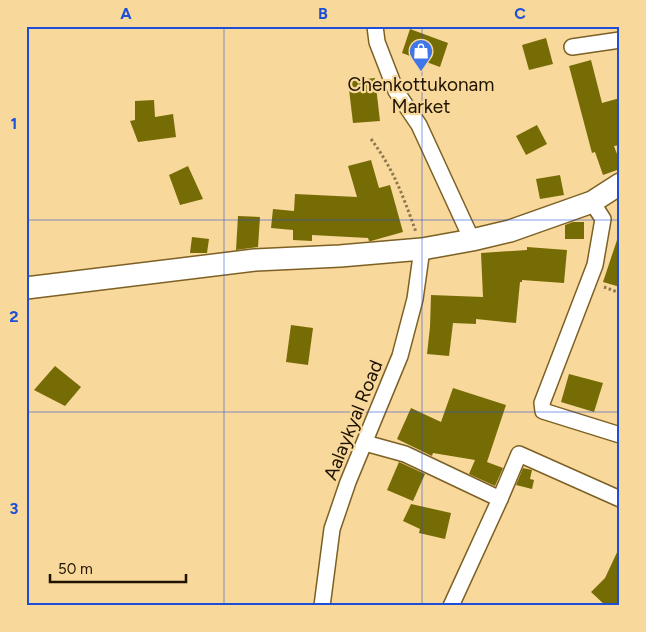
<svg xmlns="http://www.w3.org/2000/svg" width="646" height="632" viewBox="0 0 646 632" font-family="Figtree,sans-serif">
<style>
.building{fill:#766c05}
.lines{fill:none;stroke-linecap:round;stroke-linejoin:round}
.minor-casing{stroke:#7c6024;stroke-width:18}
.secondary-casing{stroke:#7c6024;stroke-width:24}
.path{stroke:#8e774f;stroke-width:3;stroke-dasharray:2.5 2.5;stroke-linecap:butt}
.minor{stroke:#fff;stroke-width:15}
.secondary{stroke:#fff;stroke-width:21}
.grid{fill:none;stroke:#1d4ed8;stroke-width:1;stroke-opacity:0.55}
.labels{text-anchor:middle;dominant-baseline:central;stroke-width:4.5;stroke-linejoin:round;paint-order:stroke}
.poi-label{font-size:19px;fill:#1e1200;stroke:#f8d89b}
.street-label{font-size:19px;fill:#1e1200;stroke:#f8d89b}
.neatline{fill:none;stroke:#1d4ed8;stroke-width:2}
.grid-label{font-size:16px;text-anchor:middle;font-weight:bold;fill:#1d4ed8}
</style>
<rect width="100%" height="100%" fill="#f8d89b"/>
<g class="building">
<path d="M410 29 448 43 440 67 402 53Z"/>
<path d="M546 38 553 64 529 70 522 45Z"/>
<path d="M591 60 602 103 620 98V145L614 146 620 162V169L603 175 595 152 592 153 569 66Z"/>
<path d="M375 78 380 121 353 123 348 81Z"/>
<path d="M154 100 155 117 173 114 176 137 138 142 130 121 135 120V101Z"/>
<path d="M537 125 547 144 526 155 516 136Z"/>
<path d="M371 160 379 188 390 185 403 232 371 241H369L368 238 312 235V241L293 240V230L271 228 273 209 294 211 295 194 357 197 348 166Z"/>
<path d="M188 166 203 199 180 205 169 175Z"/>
<path d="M560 175 564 195 540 199 536 179Z"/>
<path d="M238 216 260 217 258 247 236 250Z"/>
<path d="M573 222H584V239H565V225Z"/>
<path d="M192 237 209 239 207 253H190Z"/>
<path d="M617 240H620V287L603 282Z"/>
<path d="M527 247 567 250 564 283 522 280V282H520L516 323 476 319V324L453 323 449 356 427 354 430 327 431 295 483 297 481 253 527 250Z"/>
<path d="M291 325 313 328 308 365 286 362Z"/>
<path d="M55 366 81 387 65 406 34 390Z"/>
<path d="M569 374 603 383 594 412 561 402Z"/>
<path d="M453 388 506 405 487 462 503 468 495 486 469 474 475 460 433 453 432 456 397 439 411 408 441 422Z"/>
<path d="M399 462 425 474 413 501 387 490Z"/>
<path d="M523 468 532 470 530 479 534 480 532 489 516 485Z"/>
<path d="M411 504 451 513 445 539 419 533 420 529 403 521Z"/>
<path d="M620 546V606H606L591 592 605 578Z"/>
</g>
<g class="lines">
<g class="minor-casing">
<g id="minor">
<path d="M375 26 377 42 396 91 419 125 472 240"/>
<path d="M572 47 620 40"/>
<path d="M592 202 603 219 595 265 542 403 543 411 620 435"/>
<path d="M365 443 405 454 500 499"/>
<path d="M322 606 332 529 348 482 400 356 415 299 422 249"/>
<path d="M451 606 500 499 519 454 620 499"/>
</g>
</g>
<g class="secondary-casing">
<path id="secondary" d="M26 288 255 260 340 256 422 249 472 240 510 231 592 202 620 184"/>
</g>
<g class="path">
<path d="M371 139C394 170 403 196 416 232"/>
<path d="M604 287 620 293"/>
</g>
<use href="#minor" class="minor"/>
<use href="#secondary" class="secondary"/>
</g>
<path class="grid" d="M224 26V606M422 26V606M26 220H620M26 412H620"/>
<defs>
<g id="shop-pin" transform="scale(1.25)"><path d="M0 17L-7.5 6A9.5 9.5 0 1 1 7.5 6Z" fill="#4076e7" stroke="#f8d89b"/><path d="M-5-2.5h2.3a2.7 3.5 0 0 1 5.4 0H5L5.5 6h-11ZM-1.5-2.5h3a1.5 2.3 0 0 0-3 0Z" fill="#fff"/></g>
</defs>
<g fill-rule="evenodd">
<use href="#shop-pin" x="421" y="51"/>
</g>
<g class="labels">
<g class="poi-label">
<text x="421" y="84">Chenkottukonam<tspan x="421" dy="22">Market</tspan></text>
</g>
<g class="street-label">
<text transform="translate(353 420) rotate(-68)">Aalaykyal Road</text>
</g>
</g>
<rect width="646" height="632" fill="none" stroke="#f8d89b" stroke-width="55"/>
<path d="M50 574v8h136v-8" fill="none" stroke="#1e1200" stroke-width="2.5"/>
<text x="58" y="574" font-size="15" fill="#1e1200" stroke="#f8d89b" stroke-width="4" paint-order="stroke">50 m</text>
<rect x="28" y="28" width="590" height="576" class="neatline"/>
<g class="grid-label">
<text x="126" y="19">A</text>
<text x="323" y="19">B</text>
<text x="520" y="19">C</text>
<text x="14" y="129">1</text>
<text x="14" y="322">2</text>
<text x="14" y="514">3</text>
</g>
</svg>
